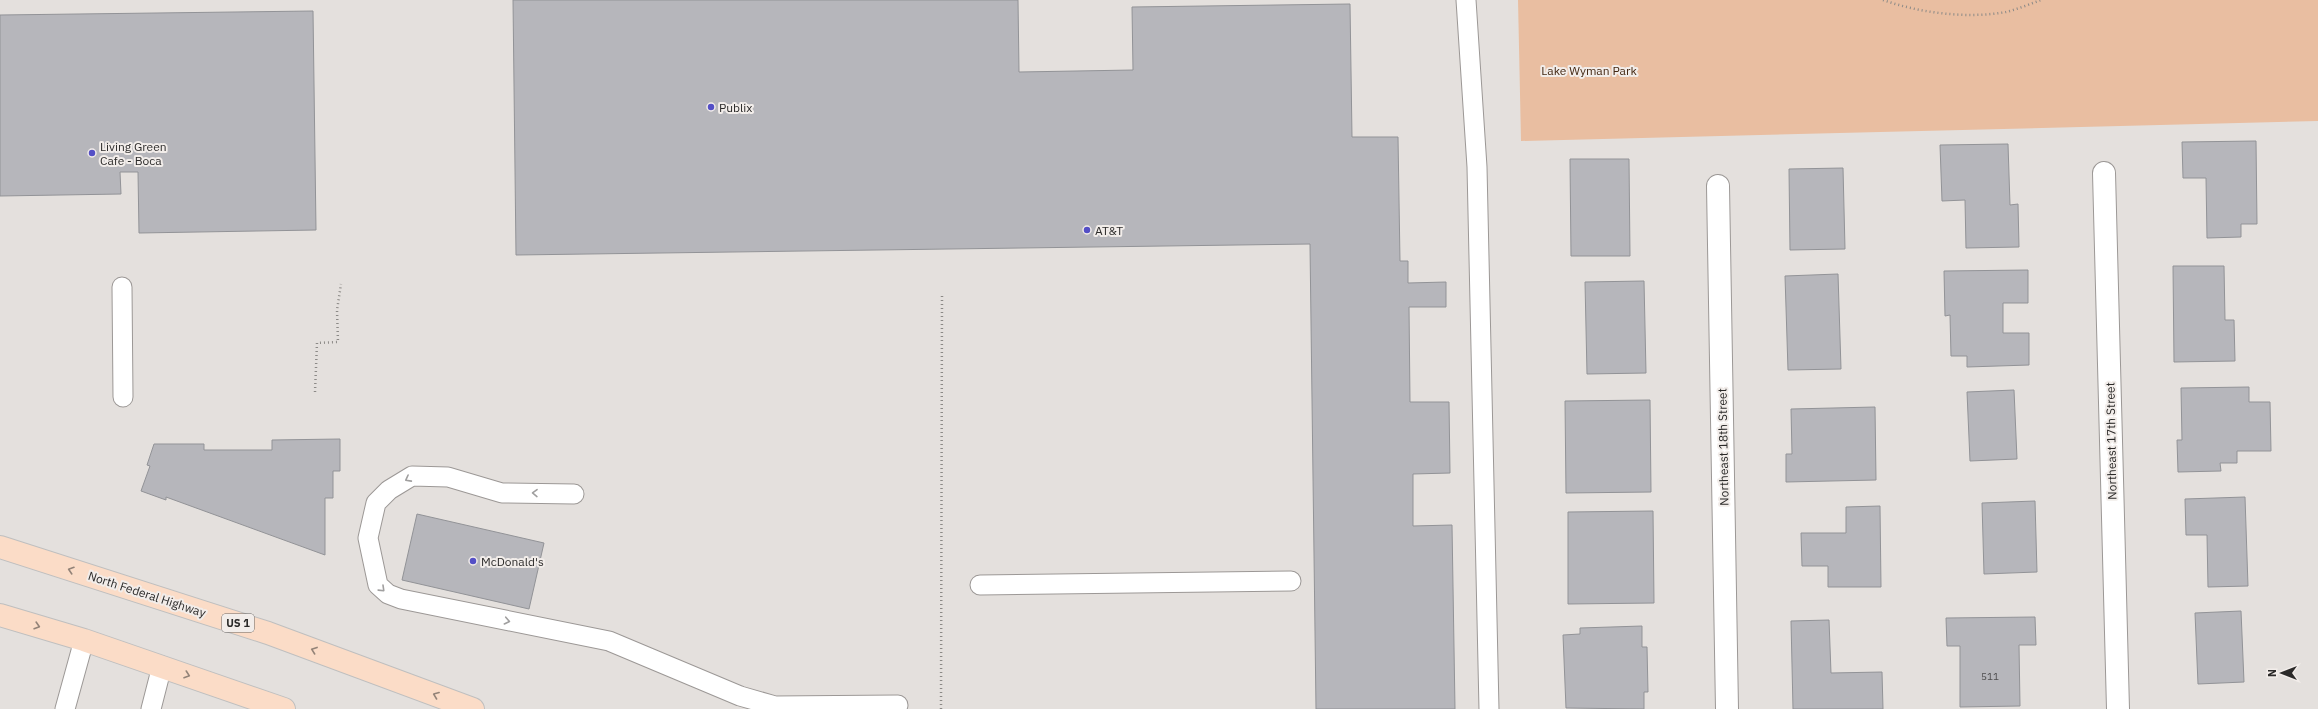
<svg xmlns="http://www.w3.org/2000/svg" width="2318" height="709" viewBox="0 0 2318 709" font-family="'IBM Plex Sans',sans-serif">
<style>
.green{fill:#e9bea1}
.building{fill:#b6b6bb;stroke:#929397}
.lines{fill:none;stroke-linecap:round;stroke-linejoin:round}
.lane-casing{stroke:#9c9896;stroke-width:21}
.street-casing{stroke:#9c9896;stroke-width:24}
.primary-casing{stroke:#bfbfbf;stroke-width:24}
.path{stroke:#8c8a87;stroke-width:2.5;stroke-dasharray:1 3;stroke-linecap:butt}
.lane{stroke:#fff;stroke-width:19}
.street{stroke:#fff;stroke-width:22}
.primary{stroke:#fbdcc7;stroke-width:22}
.oneway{stroke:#a09f9f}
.oneway2{stroke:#938378}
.poi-dot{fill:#544fc6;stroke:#f2edea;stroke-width:1.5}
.labels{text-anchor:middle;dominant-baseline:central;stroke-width:4;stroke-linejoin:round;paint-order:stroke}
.number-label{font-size:10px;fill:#4e4d4e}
.shield{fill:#f2edea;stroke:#676463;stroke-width:1}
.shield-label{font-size:11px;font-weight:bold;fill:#2b2a29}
.park-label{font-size:12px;fill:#432712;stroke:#f2edea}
.poi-label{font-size:12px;fill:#2b2a29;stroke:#f2edea;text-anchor:start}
.street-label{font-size:12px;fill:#2b2a29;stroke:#f2edea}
</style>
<rect width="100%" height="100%" fill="#e4e0dd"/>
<path class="green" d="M1518 0H2318V121L1521 141Z"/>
<g class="building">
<path d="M513 0H1018L1019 72 1133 70 1132 7 1350 4 1352 137H1398L1400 261H1408V283L1446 282V307H1409L1410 402H1449L1450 473 1413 474V526L1452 525 1455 709H1316L1310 244 516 255Z"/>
<path d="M313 11 316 230 139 233 138 172H120L121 194 0 196V15Z"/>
<path d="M2256 141 2257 224H2241V237L2207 238 2206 178H2183L2182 142Z"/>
<path d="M2008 144 2010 205 2018 204 2019 247 1966 248 1965 200 1942 201 1940 145Z"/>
<path d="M1570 159H1629L1630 256H1571Z"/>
<path d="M1843 168 1845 249 1790 250 1789 169Z"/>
<path d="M2173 266H2224L2225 320H2234L2235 361 2174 362Z"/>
<path d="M2028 270V303H2003V333H2029V365L1967 367V356H1951L1950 315 1945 316 1944 271Z"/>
<path d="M1838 274 1841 369 1788 370 1785 276Z"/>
<path d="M1644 281 1646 373 1587 374 1585 282Z"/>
<path d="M2249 387V402H2270L2271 451H2237V463H2220L2221 471 2178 472 2177 440H2182L2181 388Z"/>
<path d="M2014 390 2017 459 1970 461 1967 392Z"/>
<path d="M1650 400 1651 492 1566 493 1565 401Z"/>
<path d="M1875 407 1876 480 1786 482V454H1792L1791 409Z"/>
<path d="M340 439V471H333V498H325V555L166 497V500L141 491 150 466 147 465 154 444H204V450H272V440Z"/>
<path d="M2245 497 2248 586 2208 587 2207 535H2186L2185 499Z"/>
<path d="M2035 501 2037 572 1984 574 1982 503Z"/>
<path d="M1880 506 1881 587H1828V566H1802L1801 533H1846V507Z"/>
<path d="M1653 511 1654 603 1568 604V512Z"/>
<path d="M417 514 544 543 529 609 402 580Z"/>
<path d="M2241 611 2244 682 2198 684 2195 613Z"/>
<path d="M2035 617 2036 645H2019L2020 706 1960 707V646H1947L1946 618Z"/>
<path d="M1829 620 1831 673 1882 672 1883 709H1793L1791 621Z"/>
<path d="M1642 626V647H1647L1648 692H1644V709L1566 708 1563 635 1580 634V628Z"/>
</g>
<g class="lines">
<g class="lane-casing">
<g id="lane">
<path d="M1466 0 1477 167 1489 709"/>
<path d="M122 287 123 397"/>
<path d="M574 494 502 493 448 477 412 476 389 490 376 503 368 538 378 585 388 594 401 599 609 641 740 696 775 706 898 705"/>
<path d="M980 585 1291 581"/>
<path d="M65 709 84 640"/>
<path d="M151 709 162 666"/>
</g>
</g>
<g class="street-casing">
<g id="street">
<path d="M2104 173 2118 709"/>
<path d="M1718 186 1727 709"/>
</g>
</g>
<g class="primary-casing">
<g id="primary">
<path d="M0 547 268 633 473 709"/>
<path d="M0 615 84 640 284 709"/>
</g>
</g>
<g class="path">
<path d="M1883 0C1920 13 1967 19 2006 12 2018 9 2030 4 2041 0"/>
<path d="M315 392 317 343 338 342 337 310 341 284"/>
<path d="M941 709 942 296"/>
</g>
<use href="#lane" class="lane"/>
<use href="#street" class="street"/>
<use href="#primary" class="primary"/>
</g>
<defs><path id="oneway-chevron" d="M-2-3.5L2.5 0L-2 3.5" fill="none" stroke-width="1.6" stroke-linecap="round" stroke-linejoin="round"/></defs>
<g class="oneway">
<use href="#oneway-chevron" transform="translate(408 479) rotate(152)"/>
<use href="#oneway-chevron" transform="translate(535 493) rotate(-179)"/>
<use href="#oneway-chevron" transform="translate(382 589) rotate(44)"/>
<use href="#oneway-chevron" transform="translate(507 621) rotate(12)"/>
</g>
<g class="oneway2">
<use href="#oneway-chevron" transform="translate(71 570) rotate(-162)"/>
<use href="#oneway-chevron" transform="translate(37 626) rotate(17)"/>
<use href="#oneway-chevron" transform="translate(314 650) rotate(-160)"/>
<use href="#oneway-chevron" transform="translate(187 675) rotate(19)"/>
<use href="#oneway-chevron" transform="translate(436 695) rotate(-159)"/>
</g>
<g class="poi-dot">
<circle cx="711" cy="107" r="4"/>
<circle cx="92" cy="153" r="4"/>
<circle cx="1087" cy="230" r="4"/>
<circle cx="473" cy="561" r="4"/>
</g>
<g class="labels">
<g class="number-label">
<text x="1990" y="676">511</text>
</g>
<rect class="shield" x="222" y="614" width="32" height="18" rx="3"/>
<g class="shield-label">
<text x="238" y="623">US 1</text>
</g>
<g class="park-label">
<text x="1589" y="70">Lake Wyman Park</text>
</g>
<g class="poi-label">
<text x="719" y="107">Publix</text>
<text x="100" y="146">Living Green<tspan x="100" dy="14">Cafe - Boca</tspan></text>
<text x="1095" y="230">AT&amp;T</text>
<text x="481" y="561">McDonald's</text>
</g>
<g class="street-label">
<text transform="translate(2111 441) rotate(-91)">Northeast 17th Street</text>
<text transform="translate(1723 447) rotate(-91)">Northeast 18th Street</text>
<text transform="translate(147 594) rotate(18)">North Federal Highway</text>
</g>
</g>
<g transform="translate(2282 673) rotate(270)" stroke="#f2edea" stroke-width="3" paint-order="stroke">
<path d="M0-3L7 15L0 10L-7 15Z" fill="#2b2a29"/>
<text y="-6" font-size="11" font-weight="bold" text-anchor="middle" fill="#2b2a29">N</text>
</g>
</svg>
